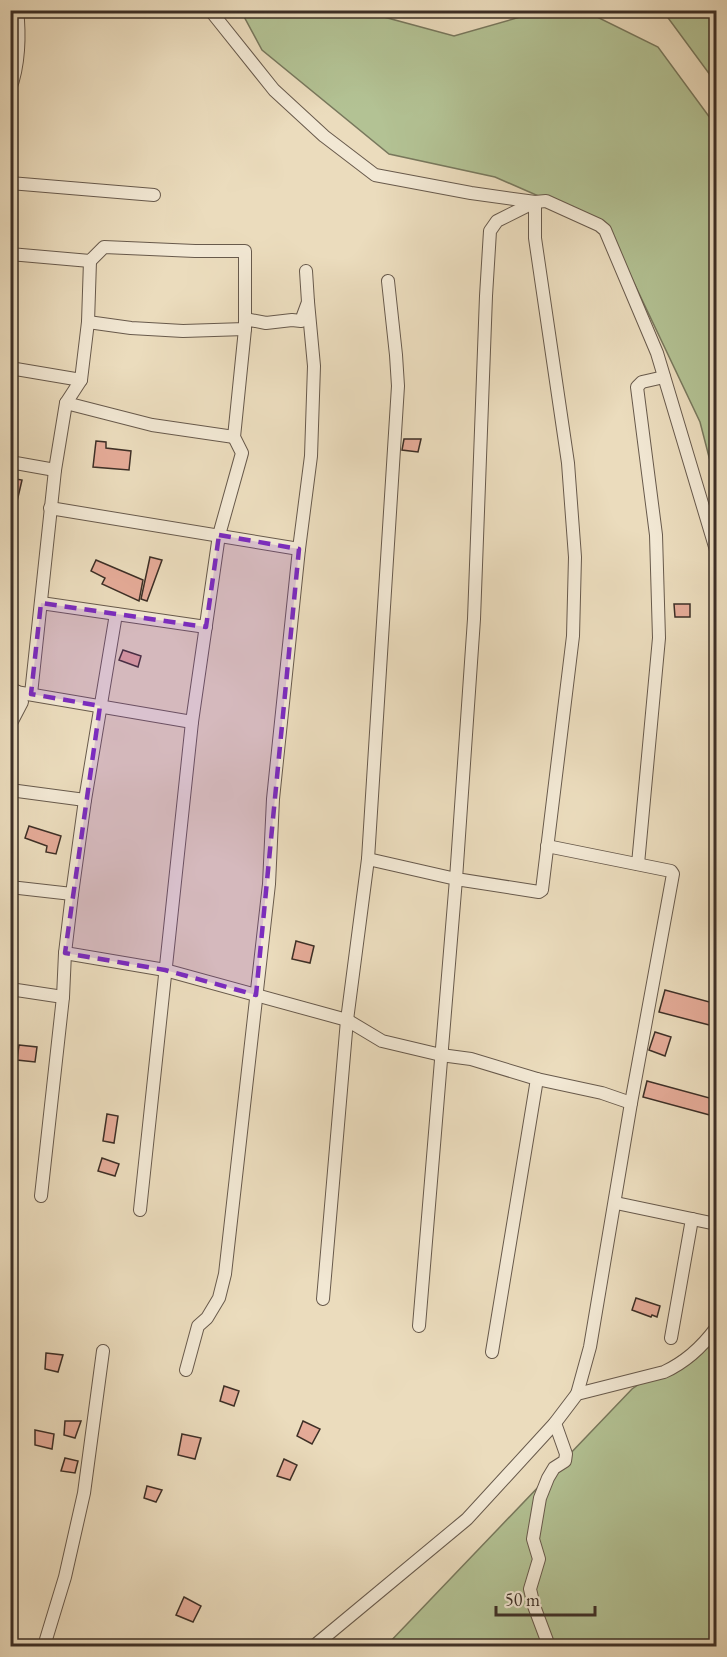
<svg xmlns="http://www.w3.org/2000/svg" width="727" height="1657" viewBox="0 0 727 1657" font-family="'EB Garamond',serif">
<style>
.green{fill:#b3c294;stroke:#78785d;stroke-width:1.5}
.building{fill:#e5ab98;stroke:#3d2f26;stroke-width:1.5}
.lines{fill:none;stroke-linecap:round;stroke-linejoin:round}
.minor-casing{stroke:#685a4c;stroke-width:14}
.minor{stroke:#f2e8d4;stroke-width:12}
.marked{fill:#7b2cbf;fill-opacity:0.2;stroke:#7b2cbf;stroke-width:4.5;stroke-dasharray:12 8;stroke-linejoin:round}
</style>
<rect width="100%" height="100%" fill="#ebdcbd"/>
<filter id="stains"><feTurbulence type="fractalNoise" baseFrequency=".00333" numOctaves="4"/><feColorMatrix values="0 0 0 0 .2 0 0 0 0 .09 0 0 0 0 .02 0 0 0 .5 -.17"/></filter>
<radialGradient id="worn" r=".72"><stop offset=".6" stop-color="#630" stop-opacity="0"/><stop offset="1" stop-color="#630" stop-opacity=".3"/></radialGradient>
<g class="green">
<path d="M241 11H378L384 17 454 36 541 11H585L658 47 716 126V484L700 422 607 226 495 177 389 154 262 50Z"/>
<path d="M663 11H716V83Z"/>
<path d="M716 1331V1646H386L632 1389Z"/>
</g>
<g class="building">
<path d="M404 439H421L418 452 402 450Z"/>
<path d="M96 441 106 442V448L131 451 129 470 93 467Z"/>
<path d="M10 478 22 480 15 510H10Z"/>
<path d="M150 557 162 560 147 601 141 599Z"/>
<path d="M96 560 143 580 139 601 102 584 105 578 91 571Z"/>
<path d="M674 604H690V617H675Z"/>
<path d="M123 650 141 656 138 667 119 660Z"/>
<path d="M29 826 61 836 56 854 46 852 47 846 25 838Z"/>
<path d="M296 941 314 946 310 963 292 959Z"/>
<path d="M665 990 717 1004V1027L659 1012Z"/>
<path d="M655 1032 671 1037 665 1056 649 1050Z"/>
<path d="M19 1045 37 1047 35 1062 17 1060Z"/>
<path d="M647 1081 717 1100V1117L643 1097Z"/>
<path d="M107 1114 118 1116 114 1143 103 1141Z"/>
<path d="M102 1158 119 1164 115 1176 98 1171Z"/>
<path d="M636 1298 660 1306 657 1317 652 1315 651 1317 632 1310Z"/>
<path d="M46 1353 63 1355 58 1372 45 1369Z"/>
<path d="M224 1386 239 1391 234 1406 220 1401Z"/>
<path d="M65 1421H81L75 1438 64 1435Z"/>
<path d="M303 1421 320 1429 312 1444 297 1436Z"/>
<path d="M35 1430 54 1434 52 1449 35 1445Z"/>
<path d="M182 1434 201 1438 195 1459 178 1455Z"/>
<path d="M65 1458 78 1461 75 1473 61 1471Z"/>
<path d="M284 1459 297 1465 290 1480 277 1476Z"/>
<path d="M147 1486 162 1490 156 1502 144 1498Z"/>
<path d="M184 1597 201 1606 193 1622 176 1615Z"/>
</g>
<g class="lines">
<g class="minor-casing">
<g id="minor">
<path d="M210 10 274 90 324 136 375 175 471 193 535 202 546 201 599 225 605 230 657 353 716 550"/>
<path d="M10 89C19 66 20 35 17 10"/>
<path d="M10 183 154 195"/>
<path d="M10 254 90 261 104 247 195 251H245V319"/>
<path d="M88 322 131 328 183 331 245 329V319L266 323 292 320 301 321 308 302 306 271"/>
<path d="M10 368 81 380"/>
<path d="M66 403 152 425 234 437"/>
<path d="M10 462 55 470"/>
<path d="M50 508 299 549"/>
<path d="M41 603 206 627"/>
<path d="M10 691 192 722"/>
<path d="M31 694 55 470 66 403 81 380 88 322 90 261"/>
<path d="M10 725 22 702 16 691"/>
<path d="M10 790 85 800"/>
<path d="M547 846 671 871 673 874 631 1103 590 1347 577 1394"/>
<path d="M368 859 456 879 539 892 542 890 573 636 575 557 568 463 535 238V202L497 221 490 231 486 296 474 619 456 879 419 1326"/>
<path d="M638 864 659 638 656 535 637 387 642 382 664 377"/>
<path d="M10 887 72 894"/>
<path d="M65 953 165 970 347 1020 382 1041 441 1055 471 1059 537 1079 602 1093 631 1103"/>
<path d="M10 989 63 997"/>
<path d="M41 1196 63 997 65 953 72 894 85 800 116 614"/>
<path d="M616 1203 716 1224"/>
<path d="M140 1210 192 722 219 535 242 453 234 437 245 329"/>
<path d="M323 1299 347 1020 368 859 398 386 396 355 388 281"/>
<path d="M671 1338 692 1219"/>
<path d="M492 1352 537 1079"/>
<path d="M186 1370 198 1326 207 1318 219 1298 225 1274 269 884 273 799 299 549 311 456 314 366 308 302"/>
<path d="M44 1646 65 1577 84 1493 103 1351"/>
<path d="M314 1646 467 1519 555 1423 577 1394 664 1372C686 1362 702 1347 716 1328"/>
<path d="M549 1646 534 1606 530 1589 539 1559 533 1539 540 1498 548 1478 554 1468 565 1461 566 1454 555 1423"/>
</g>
</g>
<use href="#minor" class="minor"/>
</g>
<path class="marked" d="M219 535 299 549 256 995 165 970 65 953 100 706 31 694 41 603 206 627Z"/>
<rect width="727" height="1657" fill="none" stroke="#ebdcbd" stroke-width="36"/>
<rect x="12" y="12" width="703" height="1633" fill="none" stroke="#3d2f26" stroke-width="3"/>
<rect x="18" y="18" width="691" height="1621" fill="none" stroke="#3d2f26" stroke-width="1.5"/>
<path d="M496 1606v9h99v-9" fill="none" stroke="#3d2f26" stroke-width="3"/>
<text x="505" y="1606" font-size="18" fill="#3d2f26" stroke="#f2e8d4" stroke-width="4.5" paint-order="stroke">50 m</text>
<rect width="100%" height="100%" filter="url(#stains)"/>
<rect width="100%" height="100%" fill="url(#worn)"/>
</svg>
